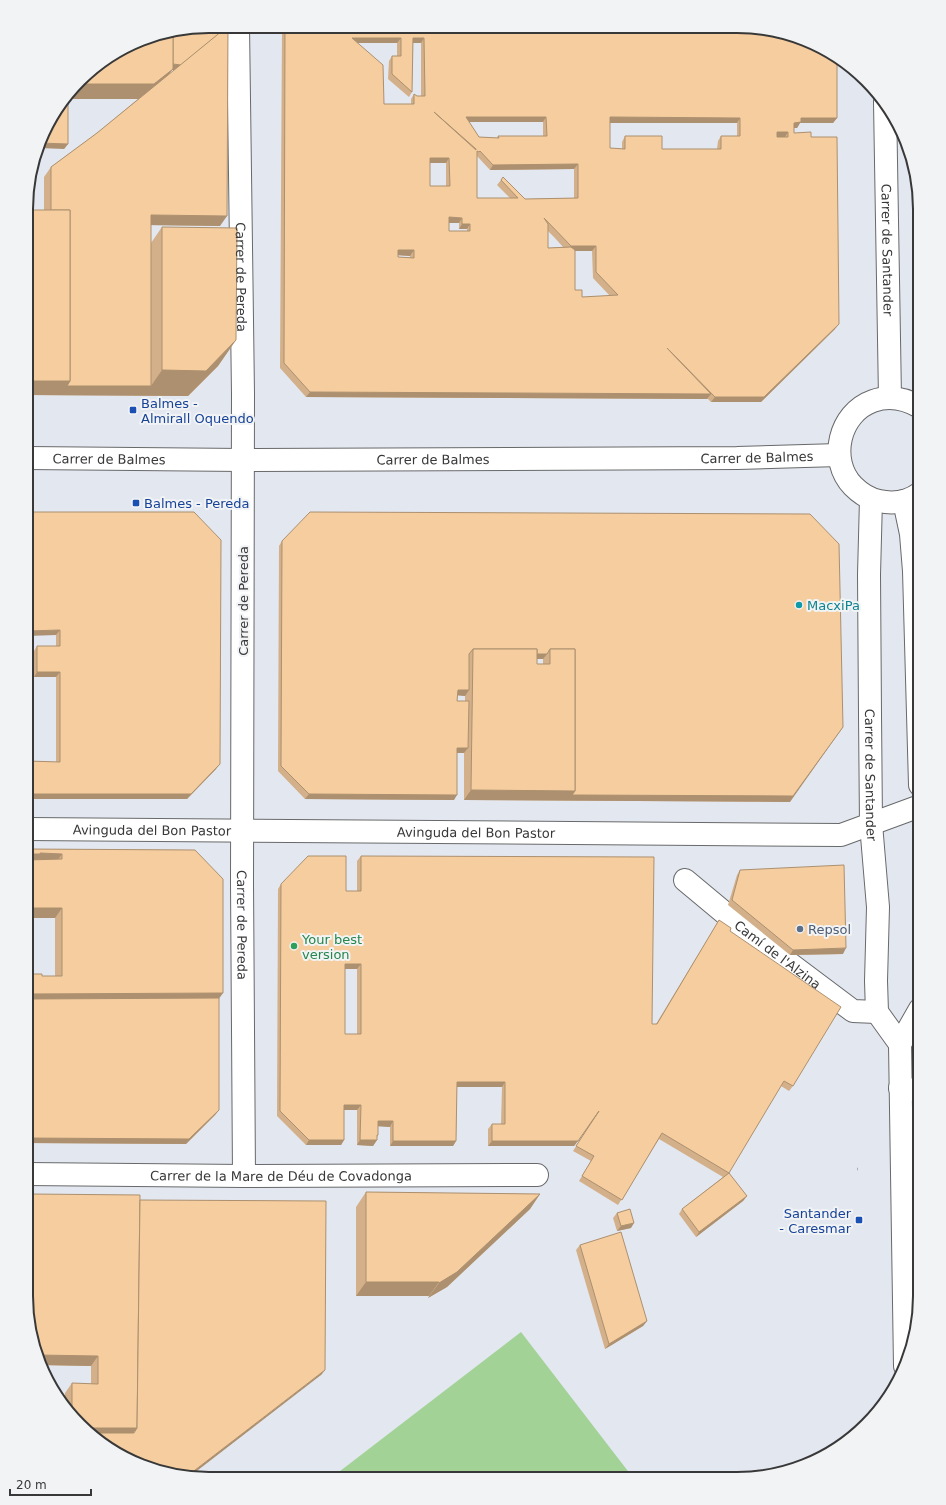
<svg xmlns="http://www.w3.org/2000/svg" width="946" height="1505" viewBox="0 0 946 1505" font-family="'DejaVu Sans',sans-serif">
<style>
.built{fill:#e3e7f0}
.green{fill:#a2d295}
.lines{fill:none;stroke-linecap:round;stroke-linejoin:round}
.street-casing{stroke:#68696a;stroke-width:24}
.secondary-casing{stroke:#68696a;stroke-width:24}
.path{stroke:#abacad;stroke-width:2.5;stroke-dasharray:1 3;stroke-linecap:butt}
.street{stroke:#fff;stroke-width:22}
.secondary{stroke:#fff;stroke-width:22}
.wall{fill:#d3b089;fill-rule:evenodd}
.shaded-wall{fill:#ac906f}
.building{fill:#f5cd9f;stroke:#ac906f;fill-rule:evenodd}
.transit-dot{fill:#1a4fb4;stroke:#f2f3f4;stroke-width:1.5}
.culture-dot{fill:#0f9aa8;stroke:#f2f3f4;stroke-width:1.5}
.service-dot{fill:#5c6f8a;stroke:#f2f3f4;stroke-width:1.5}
.leisure-dot{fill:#2e9e5b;stroke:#f2f3f4;stroke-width:1.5}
.labels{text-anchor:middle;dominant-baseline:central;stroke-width:4;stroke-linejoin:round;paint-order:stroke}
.street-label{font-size:13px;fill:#383839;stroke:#f2f3f4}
.transit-label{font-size:13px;fill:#164399;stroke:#f2f3f4;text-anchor:start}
.culture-label{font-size:13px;fill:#0d838f;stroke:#f2f3f4;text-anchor:start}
.service-label{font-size:13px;fill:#4e5e75;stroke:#f2f3f4;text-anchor:start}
.leisure-label{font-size:13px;fill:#27864d;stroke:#f2f3f4;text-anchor:start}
.rim{fill:none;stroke:#383839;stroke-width:2}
</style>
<rect width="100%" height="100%" fill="#f2f3f4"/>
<path class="built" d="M209 26 761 28 807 40 848 64 882 97 906 139 920 209V1308L910 1355 882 1407 849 1441 807 1465 737 1479 185 1477 139 1465 98 1441 64 1408 40 1366 26 1296 28 185 45 128 88 72Z"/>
<path class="green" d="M521 1332 634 1479 331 1478Z"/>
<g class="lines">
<g class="street-casing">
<g id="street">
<path id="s1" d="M238 26 243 394 242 883 244 1176"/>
<path id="s2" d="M27 829 841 835 920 806"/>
<path id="s3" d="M685 880 745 930 853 1011 877 1012"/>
<path d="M900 1088 920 1091"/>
<path id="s4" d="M26 1174 244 1176 537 1175"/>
</g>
</g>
<g class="secondary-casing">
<g id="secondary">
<path id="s5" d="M885 102 890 398"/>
<path id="s6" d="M27 458 243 460 737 458 839 455"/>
<path d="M920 493C908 502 893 504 879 501 869 499 861 494 853 486 828 460 839 413 873 401 889 395 906 399 920 407"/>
<path id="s7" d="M871 499 869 575 870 715 871 824 878 907 876 981 877 1012 900 1044"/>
<path d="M904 501 911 534 914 571 920 785"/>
<path d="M905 1366 900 1044 920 1009"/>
</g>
</g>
<path class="path" d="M857 1169H861"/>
<use href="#street" class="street"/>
<use href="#secondary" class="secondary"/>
</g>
<g class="wall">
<path d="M209 26 220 226 151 225V243L162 227 236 340 218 366 188 396 27 395 28 210H44V177L51 167 97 133 138 99H68V144L64 149 45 128 88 72ZM172 70H175L169 74Z"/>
<path d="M282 26H339L340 28V26L761 28 837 118 833 123H800L797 128H794V133L811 137 835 329 761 402H711L708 399H707L306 397 280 368ZM358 43H397V56H392L389 61 388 79 409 97 412 92 413 43H421V96H417L414 94 411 99V104H384ZM469 122H543V136H498L497 138 479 137ZM610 123H737V136H721L718 141 717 149H662L625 136 622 142V149L610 148ZM477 156 490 170 574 169V198L525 199 501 180 497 185 510 198H477ZM430 163H446V186H430ZM449 223H459V229H467V231H449ZM548 231 554 237 563 247 548 248ZM575 251H592L593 278 610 296 582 297 575 290ZM398 255 410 256V257H398Z"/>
<path d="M27 512 216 769 187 799H27V761L56 762V677H34V651L37 646H56V635Z"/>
<path d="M810 514 790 802 464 800V753H457L454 800 305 799 278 771 279 546 282 541ZM537 659H543V664H537ZM457 695 465 696V701H457Z"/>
<path d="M27 849 195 850 219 998V1110L215 1115 186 1144 26 1143V974L42 976H55V918Z"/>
<path d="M361 856 652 1024H656L719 920 730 931 793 1086 789 1091 781 1086 728 1173 747 1196 743 1201 696 1237 679 1214 682 1209 723 1177 659 1139 618 1205 579 1181 591 1161 573 1151 594 1118 574 1146H488V1129L492 1124H501L502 1087H457L456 1141 453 1146H390V1127L378 1126V1135L377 1138V1140L373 1146 357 1145V1110H344V1140L341 1145H306L277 1116 278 889 281 884 346 891H357V861ZM345 969H357V1034H345Z"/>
<path d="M740 870 843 954 790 955 728 905 737 875Z"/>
<path d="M366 1192 540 1194 530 1209 447 1287 428 1298 429 1296H356V1207Z"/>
<path d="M30 1194 140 1200 325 1370 321 1375 98 1441 65 1409V1393L72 1383 91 1384V1366L40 1365 26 1296V1200Z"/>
<path d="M617 1213 631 1228 617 1231 613 1218Z"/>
<path d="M580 1245 647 1321 643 1326 605 1349 576 1250Z"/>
</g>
<g class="shaded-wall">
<path d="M352 38H401L397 43H348Z"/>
<path d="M413 38H424L421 43H410Z"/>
<path d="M166 64 183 65 180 70H172L162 84 144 99H67L78 84Z"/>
<path d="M466 117H546L543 122H463Z"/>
<path d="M610 117 740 118 737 123H606Z"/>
<path d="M801 118H837L833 123H800L797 128H791L794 123Z"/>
<path d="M777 132H788L785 137H773Z"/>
<path d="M40 143 68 144 64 149 39 148Z"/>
<path d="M430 158H449L446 163H427Z"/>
<path d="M578 164 574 169 490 170 493 165Z"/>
<path d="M34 182 31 187 28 189V187Z"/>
<path d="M151 215 227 216 220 226 144 225Z"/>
<path d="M449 217 462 218 459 223H445Z"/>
<path d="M462 224H470L467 229H459Z"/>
<path d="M571 246H596L592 251H567Z"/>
<path d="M398 250H414L410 256 395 255Z"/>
<path d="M839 324 835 329 761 402H711L715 397Z"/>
<path d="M236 340 218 366 188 396 27 395V381H70L151 386 162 370Z"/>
<path d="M310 392 711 394 707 399 306 397Z"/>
<path d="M60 630 56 635 27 636V631Z"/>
<path d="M473 654H547L543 659H473Z"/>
<path d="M37 672H60L56 677H34Z"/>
<path d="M458 690H469L465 696 454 695Z"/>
<path d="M843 727 790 802 464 800 471 790Z"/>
<path d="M457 748H468L464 753H454Z"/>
<path d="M220 764 216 769 187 799H27V794Z"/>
<path d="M309 794 457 795 454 800 305 799Z"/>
<path d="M40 853 62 854 55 864H27V854Z"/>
<path d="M27 908H62L55 918H27Z"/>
<path d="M846 948 843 954 790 955 793 950Z"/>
<path d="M345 964H361L357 969H342Z"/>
<path d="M223 993 216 1003 26 1004V994Z"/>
<path d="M457 1082H505L502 1087H453Z"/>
<path d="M344 1105H361L357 1110H341Z"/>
<path d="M219 1110 215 1115 186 1144 26 1143V1138Z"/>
<path d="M378 1121H393L390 1127 374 1126Z"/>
<path d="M309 1140H344L341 1145H306Z"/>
<path d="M360 1140H377L373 1146 357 1145Z"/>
<path d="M393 1141H456L453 1146H390Z"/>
<path d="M492 1141H578L574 1146H488Z"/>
<path d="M540 1194 530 1209 447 1287 428 1298 439 1283Z"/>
<path d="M747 1196 743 1201 696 1237 699 1232Z"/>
<path d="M634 1223 631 1228 617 1231 621 1226Z"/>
<path d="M366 1282H439L429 1296H356Z"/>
<path d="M647 1321 643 1326 605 1349 609 1344Z"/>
<path d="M38 1355 98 1356 91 1366 40 1365Z"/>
<path d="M325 1370 321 1375 189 1477H186Z"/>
<path d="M85 1428H137L130 1438H95Z"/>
</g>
<g class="building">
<path d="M209 26H225V29L181 65 173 64V33Z"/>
<path d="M228 26 227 216 151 215V386H67L70 381V210H51V167L97 133Z"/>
<path d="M285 26H339L344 31V26L761 28 807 40 837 57V118H801V122L794 123V133L811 132V137H837L839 324 764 397H715L667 348 711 394 310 392 284 363ZM352 38H401V56H392V74L412 92 413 38H424L425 96H417L414 94V104H384L383 65ZM434 112 476 149V150ZM466 117H546L547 136H498L499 138 479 137ZM610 117 740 118V136H721V149H662V136H625V149L610 148ZM777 132H788V137H777ZM477 151 479 152 480 151 493 165 578 164V198L525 199 503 177 501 180 518 198H477ZM430 158H449L450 186H430ZM449 217 462 218V224H470V231H449ZM544 218 571 246H596V272L618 295 582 297V290H575V250L571 247 548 248V224ZM398 250H414V258L398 257Z"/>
<path d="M173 33V69L154 84H78L88 72 139 40Z"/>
<path d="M68 98V144L40 143 45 128Z"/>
<path d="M34 164V182L28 187V185Z"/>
<path d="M28 210H70V381H27Z"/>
<path d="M162 227 237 228 236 340 206 371 162 370Z"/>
<path d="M27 512H194L221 540 220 764 191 794H27V761L60 762V672H37V646H60V630L27 631Z"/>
<path d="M310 512 810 514 839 544 843 727 793 796 572 795 575 791V649H550L547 654H537V649H473L469 654V690H458L457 701H469L468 748H457V795L309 794 281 766 282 541Z"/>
<path d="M473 649H537V664H550V649H575V791L471 790Z"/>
<path d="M27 849 195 850 223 879V993L26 994V974H42V976H62V908H27V860L62 859V854L40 853V854H27Z"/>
<path d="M308 856H346V891H361V856L654 857 652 1024H657L719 920 731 928 730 931 841 1007 793 1086 784 1081 729 1173 662 1133 622 1200 582 1176 594 1156 576 1146 599 1111 578 1141H492V1124H505V1082H457L456 1141H393V1121H378V1135H377V1140H360L361 1105H344V1140H309L280 1111 281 884ZM345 964H361V1034H345Z"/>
<path d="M844 865 846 948 793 950 732 900 740 870Z"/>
<path d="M219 998V1110L189 1139 26 1138V999Z"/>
<path d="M729 1173 747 1196 699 1232 682 1209Z"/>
<path d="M366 1192 540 1194 457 1272 439 1283V1282H366Z"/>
<path d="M30 1194 140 1195 137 1428H85L72 1416V1383L98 1384V1356L38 1355 26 1298 28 1199H30Z"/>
<path d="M140 1200 326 1201 325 1370 186 1477 139 1465 98 1441 90 1433H134L137 1428Z"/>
<path d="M630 1209 634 1223 621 1226 617 1213Z"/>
<path d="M621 1232 647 1321 609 1344 580 1245Z"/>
</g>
<g class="transit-dot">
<rect x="129" y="406" width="8" height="8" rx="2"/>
<rect x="132" y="499" width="8" height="8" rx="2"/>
<rect x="855" y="1216" width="8" height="8" rx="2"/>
</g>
<circle class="culture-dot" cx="799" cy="605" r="4"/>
<circle class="service-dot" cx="800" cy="929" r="4"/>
<circle class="leisure-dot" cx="294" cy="946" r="4"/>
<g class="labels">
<g class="street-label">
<text stroke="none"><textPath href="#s5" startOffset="148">Carrer de Santander</textPath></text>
<text stroke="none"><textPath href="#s1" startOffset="251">Carrer de Pereda</textPath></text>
<text stroke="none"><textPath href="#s6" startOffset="730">Carrer de Balmes</textPath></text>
<text stroke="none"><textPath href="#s6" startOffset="82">Carrer de Balmes</textPath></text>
<text stroke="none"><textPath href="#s6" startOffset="406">Carrer de Balmes</textPath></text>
<text transform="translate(243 601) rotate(-90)">Carrer de Pereda</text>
<text stroke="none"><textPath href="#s7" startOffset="276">Carrer de Santander</textPath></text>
<text stroke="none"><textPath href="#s2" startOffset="125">Avinguda del Bon Pastor</textPath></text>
<text stroke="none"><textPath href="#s2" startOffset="449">Avinguda del Bon Pastor</textPath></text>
<text stroke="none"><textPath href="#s1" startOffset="899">Carrer de Pereda</textPath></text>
<text stroke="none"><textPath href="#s3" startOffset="119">Camí de l'Alzina</textPath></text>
<text stroke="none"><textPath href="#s4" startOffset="255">Carrer de la Mare de Déu de Covadonga</textPath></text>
</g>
<g class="transit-label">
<text x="141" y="403">Balmes -<tspan x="141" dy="15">Almirall Oquendo</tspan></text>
<text x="144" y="503">Balmes - Pereda</text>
<text x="851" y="1213" text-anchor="end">Santander<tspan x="851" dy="15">- Caresmar</tspan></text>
</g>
<g class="culture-label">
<text x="807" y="605">MacxiPa</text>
</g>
<g class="service-label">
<text x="808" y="929">Repsol</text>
</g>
<g class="leisure-label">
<text x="302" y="939">Your best<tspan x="302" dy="15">version</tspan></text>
</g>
</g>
<path d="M0 0H946V1505H0ZM209 33H737A176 176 0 0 1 913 209V1296A176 176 0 0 1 737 1472H209A176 176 0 0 1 33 1296V209A176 176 0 0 1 209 33Z" fill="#f2f3f4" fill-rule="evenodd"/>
<path class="rim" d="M209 33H737A176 176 0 0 1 913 209V1296A176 176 0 0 1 737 1472H209A176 176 0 0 1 33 1296V209A176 176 0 0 1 209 33Z"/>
<path d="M10 1489v6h81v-6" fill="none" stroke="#383839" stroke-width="2"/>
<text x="16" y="1489" font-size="12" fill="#383839" stroke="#f2f3f4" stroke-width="3" paint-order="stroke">20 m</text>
</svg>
